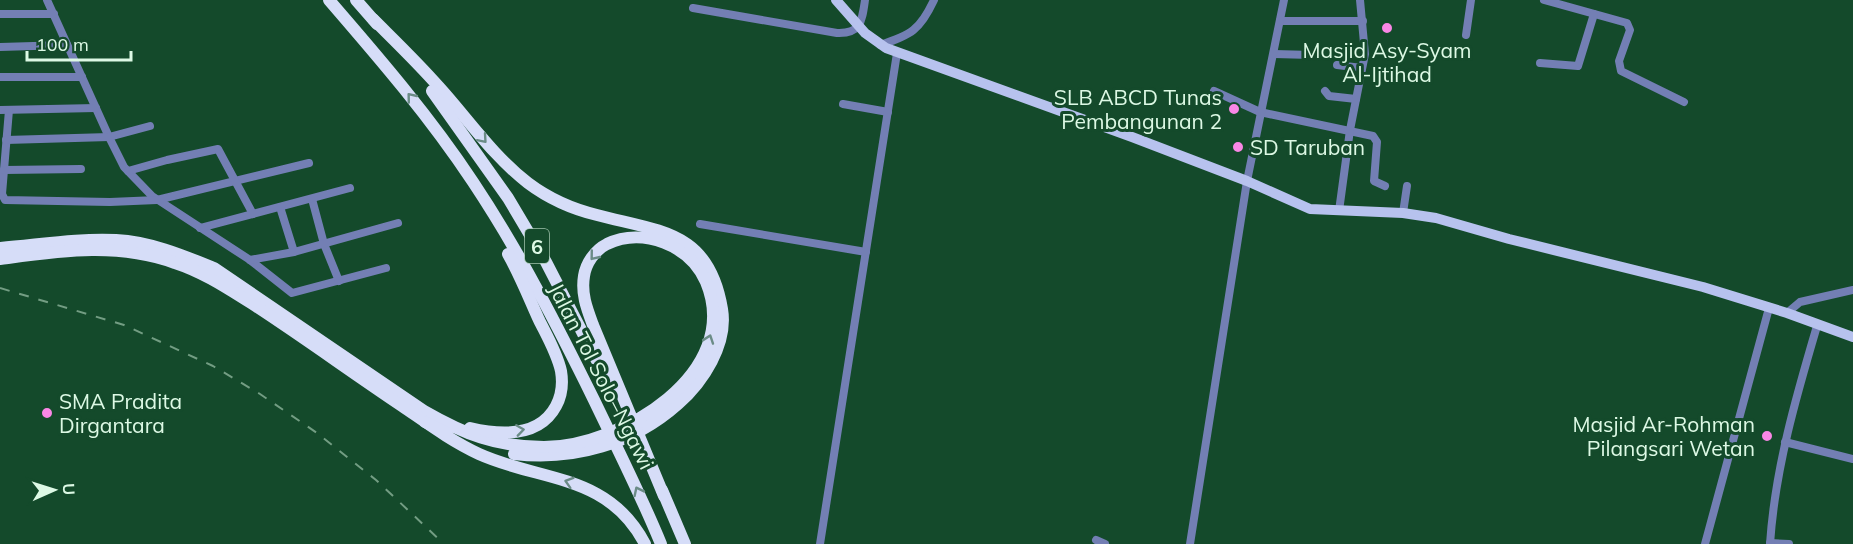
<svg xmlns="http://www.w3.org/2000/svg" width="1853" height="544" viewBox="0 0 1853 544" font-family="Mulish,sans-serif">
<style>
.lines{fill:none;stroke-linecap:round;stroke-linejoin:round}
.minor{stroke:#737fb4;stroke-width:8}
.major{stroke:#b7c2ee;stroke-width:10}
.highway{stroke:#d6ddf8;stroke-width:12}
.rail{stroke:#739d83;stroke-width:2;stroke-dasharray:10 10;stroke-linecap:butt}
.oneway{stroke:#6b8c87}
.poi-dot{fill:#fa87e6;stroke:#144a2b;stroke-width:2}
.labels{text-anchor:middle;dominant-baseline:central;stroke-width:6;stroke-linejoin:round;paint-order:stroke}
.shield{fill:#144a2b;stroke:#a1c4ad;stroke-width:1.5}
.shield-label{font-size:20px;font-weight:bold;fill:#ddf9e5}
.poi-label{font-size:21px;fill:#ddf9e5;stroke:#144a2b;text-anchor:end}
.street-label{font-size:21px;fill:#ddf9e5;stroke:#144a2b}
</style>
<rect width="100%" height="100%" fill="#144a2b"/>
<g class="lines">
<g class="minor">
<path d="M47 0 109 137 124 167 152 196 250 260 292 293 386 268"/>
<path d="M1544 0 1627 23 1630 30 1619 61 1621 71 1684 102"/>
<path d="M693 8 837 33C861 34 862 21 865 0"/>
<path d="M0 14H54"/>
<path d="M1280 21H1363"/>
<path d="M1466 35 1471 0"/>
<path d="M880 45C911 35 920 30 934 0"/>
<path d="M0 47 67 45"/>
<path d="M1274 54 1312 55"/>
<path d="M1540 63 1578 66 1594 14"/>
<path d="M1337 65 1362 68"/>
<path d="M0 77H82"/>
<path d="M1214 91 1260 112 1373 136 1377 142 1374 181 1385 186"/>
<path d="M1325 91 1329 96 1356 99"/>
<path d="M843 104 888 112"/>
<path d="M0 110 96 108"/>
<path d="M9 110 2 194 5 200 110 202 157 200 309 163"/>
<path d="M6 140 109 137 150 126"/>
<path d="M4 170 81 169"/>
<path d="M128 171 167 160 218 149 253 214"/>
<path d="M312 199 324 244 339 281"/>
<path d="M280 207 294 252"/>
<path d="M1339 211 1350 130 1365 54 1360 0"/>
<path d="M1403 213 1407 186"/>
<path d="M700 224 866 252"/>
<path d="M200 228 350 188"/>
<path d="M250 260 294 252 398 223"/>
<path d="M1787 313 1800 302 1853 290"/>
<path d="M1785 442 1853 459"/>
<path d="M1096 540 1105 544"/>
<path d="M1770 543 1789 544"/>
<path d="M820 544 897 53"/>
<path d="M1190 544 1247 181 1284 0"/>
<path d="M1705 544 1769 308"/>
<path d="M1770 544C1775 469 1796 397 1817 326"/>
</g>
<path class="major" d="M836 0 865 33 886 48 1132 137 1247 181 1310 209 1403 213 1436 218 1509 239 1703 287 1787 313 1853 337"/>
<g class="highway">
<path d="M329 0C380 59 430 117 473 182 519 251 557 325 594 400 617 448 641 495 661 544"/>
<path d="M356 0 377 24"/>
<path d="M373 19C395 41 418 63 439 87 468 119 493 156 528 183 548 198 572 209 597 215 662 232 709 231 722 309 728 344 703 382 678 404 633 444 574 461 514 454"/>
<path d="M432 91 508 198 546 262 610 386"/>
<path d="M0 248C38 245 78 238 116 240 151 242 182 255 214 268L424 411C464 434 496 447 544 447 620 447 744 373 706 282 690 245 643 227 607 244 595 250 586 263 584 276 581 294 587 309 593 325L664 496"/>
<path d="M0 259C60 251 117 242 175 263 203 272 227 288 251 303 302 336 351 372 402 406 427 423 451 441 479 454 541 482 608 473 645 544"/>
<path d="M425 422 447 433"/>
<path d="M470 428C500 435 539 438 556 406 562 395 563 383 561 371 557 353 547 336 539 320 529 298 520 275 508 254"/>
<path d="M662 490 685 544"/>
</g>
<path class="rail" d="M0 288 124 325 213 366 260 394 317 433 376 480 444 544"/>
</g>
<defs><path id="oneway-chevron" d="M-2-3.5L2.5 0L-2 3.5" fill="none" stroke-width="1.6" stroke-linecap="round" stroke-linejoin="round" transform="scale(1.5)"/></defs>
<g class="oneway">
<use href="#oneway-chevron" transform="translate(411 97) rotate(-129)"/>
<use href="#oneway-chevron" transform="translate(483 139) rotate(49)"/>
<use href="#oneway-chevron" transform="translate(594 256) rotate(129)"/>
<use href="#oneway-chevron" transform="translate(709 339) rotate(-71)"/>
<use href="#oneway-chevron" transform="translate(520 430) rotate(-8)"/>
<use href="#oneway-chevron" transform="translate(569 482) rotate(-163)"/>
<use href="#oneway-chevron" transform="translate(638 491) rotate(-116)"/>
</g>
<g class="poi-dot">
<circle cx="1387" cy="28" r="6"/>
<circle cx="1234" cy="109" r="6"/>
<circle cx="1238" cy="147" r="6"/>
<circle cx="47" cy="413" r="6"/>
<circle cx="1767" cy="436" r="6"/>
</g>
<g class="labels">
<rect class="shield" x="525" y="229" width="24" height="34" rx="4.5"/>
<g class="shield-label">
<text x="537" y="246">6</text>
</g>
<g class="poi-label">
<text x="1387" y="50" text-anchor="middle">Masjid Asy-Syam<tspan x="1387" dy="24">Al-Ijtihad</tspan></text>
<text x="1222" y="97">SLB ABCD Tunas<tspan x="1222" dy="24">Pembangunan 2</tspan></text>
<text x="1250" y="147" text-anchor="start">SD Taruban</text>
<text x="59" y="401" text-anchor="start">SMA Pradita<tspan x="59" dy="24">Dirgantara</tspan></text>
<text x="1755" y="424">Masjid Ar-Rohman<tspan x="1755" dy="24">Pilangsari Wetan</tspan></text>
</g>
<g class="street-label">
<text transform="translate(602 376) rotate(63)">Jalan Tol Solo–Ngawi</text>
</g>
</g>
<g transform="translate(54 490) rotate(87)" stroke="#144a2b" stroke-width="4.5" paint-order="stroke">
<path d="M0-4.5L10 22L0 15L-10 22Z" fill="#ddf9e5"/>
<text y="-9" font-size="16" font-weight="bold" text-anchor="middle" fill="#ddf9e5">U</text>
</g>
<path d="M27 51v9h104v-9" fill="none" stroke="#ddf9e5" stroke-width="3"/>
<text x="36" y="51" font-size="18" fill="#ddf9e5" stroke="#144a2b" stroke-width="4.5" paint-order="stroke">100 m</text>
</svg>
